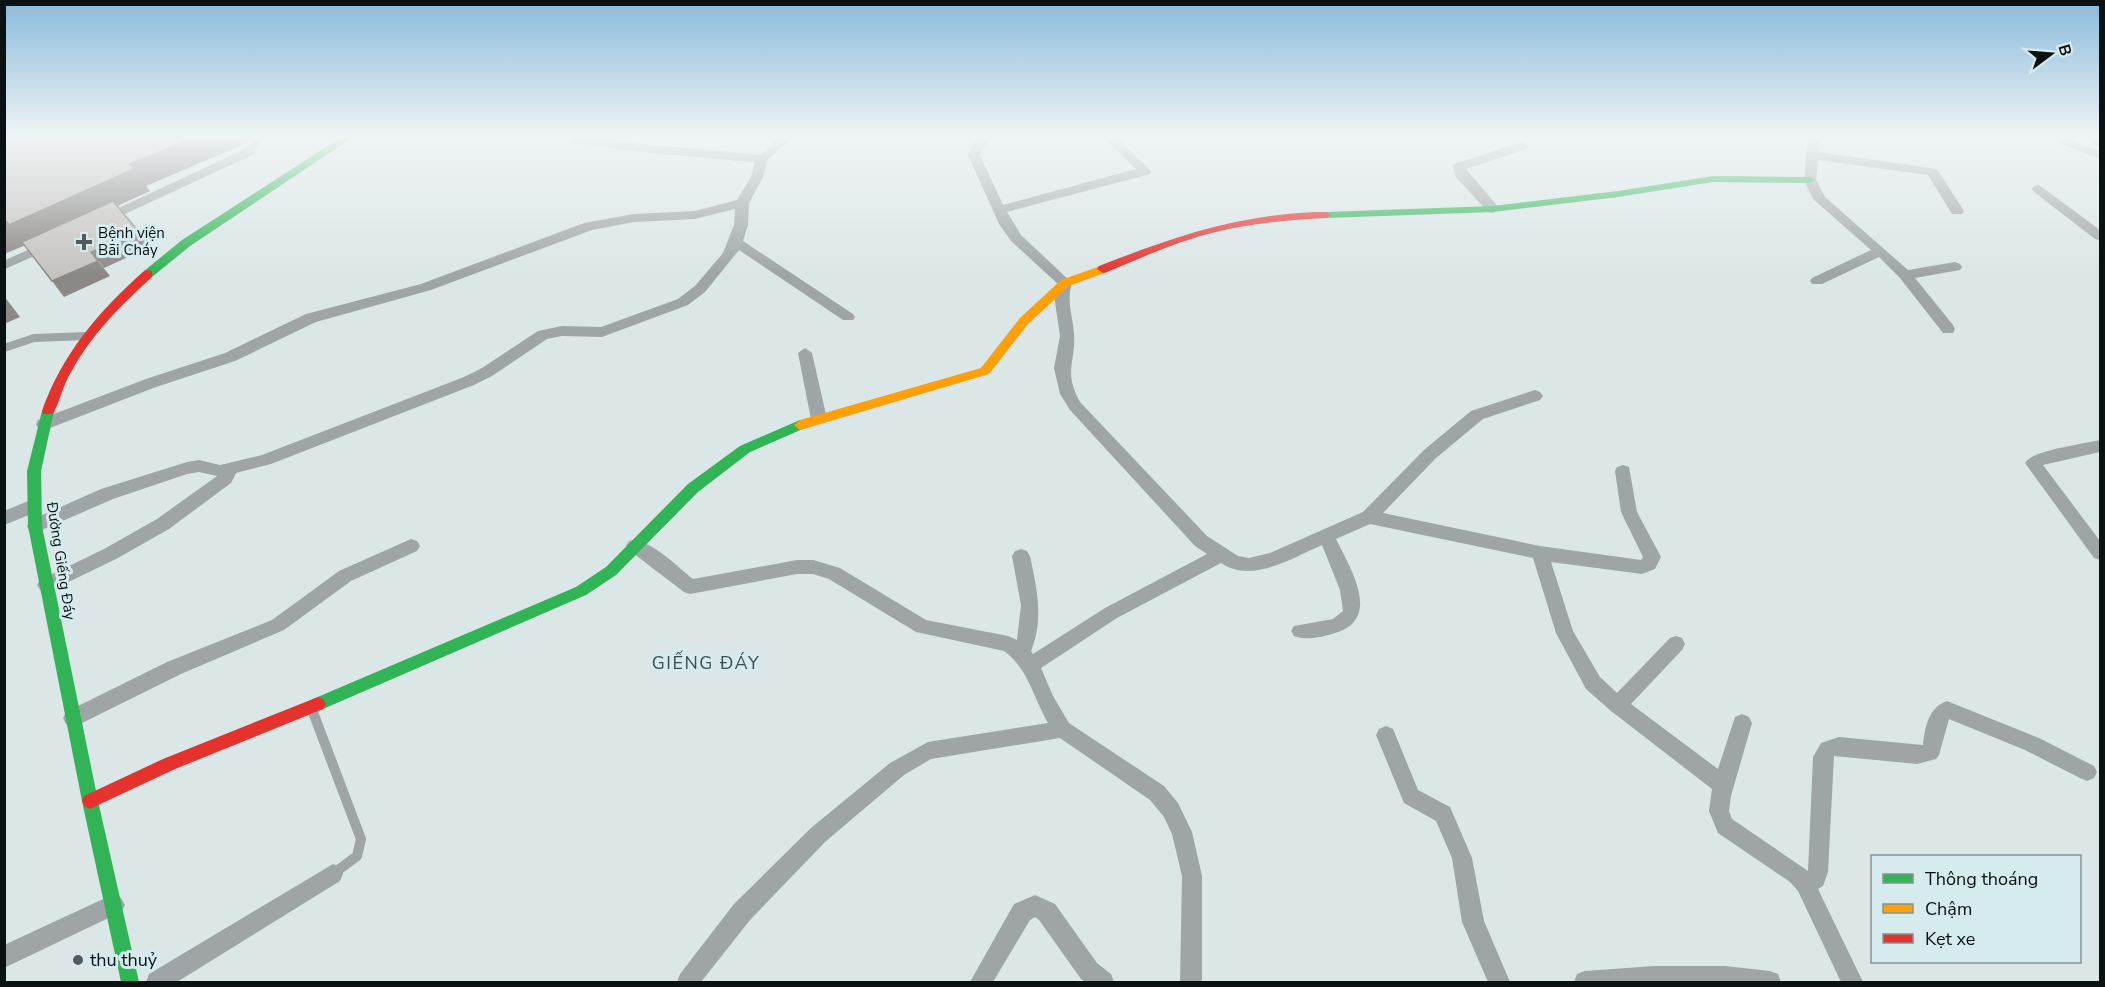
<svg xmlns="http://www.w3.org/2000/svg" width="2105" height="987" viewBox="0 0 2105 987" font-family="'Nunito Sans',sans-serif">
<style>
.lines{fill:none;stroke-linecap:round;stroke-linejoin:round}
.lane-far1{stroke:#9fa5a6;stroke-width:8}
.lane{stroke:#9fa5a6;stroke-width:10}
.street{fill:#9fa5a6;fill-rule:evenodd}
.fast{fill:#30b455;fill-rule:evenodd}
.slow{fill:#ff9f0a;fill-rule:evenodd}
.jam{fill:#e5322d;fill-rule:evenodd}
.shaded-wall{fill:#8b8886}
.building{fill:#c6c2c0;stroke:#8b8886;stroke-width:1.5}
.poi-dot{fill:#535c5d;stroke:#d5ebed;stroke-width:2}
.labels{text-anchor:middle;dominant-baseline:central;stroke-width:6;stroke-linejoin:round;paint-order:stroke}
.poi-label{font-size:15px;fill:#0a1112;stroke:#d5ebed;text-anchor:start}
.street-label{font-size:15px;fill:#0a1112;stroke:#d5ebed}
.quarter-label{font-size:18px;letter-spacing:1.5px;fill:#3a4c4e;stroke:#d5ebed}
.near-poi-label{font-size:18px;fill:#0a1112;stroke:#d5ebed;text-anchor:start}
</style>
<rect width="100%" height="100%" fill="#dbe6e7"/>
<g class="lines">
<g class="lane-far1">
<path d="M2090 136 2100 144"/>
<path d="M576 139 641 148 762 159"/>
<path d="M111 216 251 151 260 136"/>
<path d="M4 265 40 249"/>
<path d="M4 348 34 338 86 336"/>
</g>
<path class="lane" d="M311 707 361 839 357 856 333 874"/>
<g class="street">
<path d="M779 136H793L768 160 763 177 749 203 748 225 743 241 853 314 855 317 853 320H843L739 250 705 292 688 305 602 337 562 336 547 339 492 376 474 385 271 464 236 473 231 483 169 529 116 559 52 590 46 592 40 590 37 585 40 580 104 549 157 519 217 476 199 472 187 474 113 499 35 533 29 531 27 526 29 521 101 489 187 462 199 460 220 465 262 455 464 377 482 368 538 331 562 326 601 327 678 299 695 286 723 253 734 225 735 209 695 219 634 222 592 230 431 290 316 322 235 361 156 387 50 428H38L36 424 38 420 146 379 225 353 306 314 421 284 584 223 634 214 695 211 737 200 751 177 756 159Z"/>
<path d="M980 136H994L984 147 980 155 1003 205 1136 169 1102 136H1115L1151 171 1150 174 1007 212 1021 235 1072 283C1066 301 1073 316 1074 334 1076 361 1063 372 1080 402L1207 536 1238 556 1249 558 1270 553 1363 512 1424 450 1471 411 1535 390 1540 392 1543 396 1540 400 1483 419 1436 458 1383 513 1540 546 1641 560 1643 557 1621 512 1615 471 1617 467 1623 465 1629 467 1637 512 1661 557 1655 569 1642 574 1551 562 1573 631 1600 677 1617 693 1670 638 1676 636 1682 638 1685 644 1682 650 1631 704 1718 769 1735 717 1742 714 1749 717 1752 723 1731 796 1729 811 1732 819 1808 871 1813 757 1821 743 1839 737 1923 745C1925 727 1928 708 1947 701L2039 738 2094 766 2097 772 2094 778 2087 781 2080 778 2025 750 1949 719 1939 755 1936 759 1917 764 1834 756 1828 872 1823 886 1818 889 1863 982H1841L1798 891 1790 882 1718 833 1709 811 1712 789 1611 711 1586 689 1556 633 1533 558 1370 524 1336 539C1350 568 1383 619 1335 633 1323 637 1306 641 1294 636L1291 631 1294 626 1333 619 1343 611 1340 590 1322 545C1292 558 1252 584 1221 563L1117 618 1041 668 1053 696 1069 723 1164 786 1178 803 1192 832 1202 876V982H1180L1182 876 1172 834 1164 817 1150 800 1060 738 931 759 904 775 825 842 750 920 701 982H677L680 974 734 904 811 828 890 763 928 742 1048 723C1033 697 1028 668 1004 651L916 632 829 579 813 574H797L690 594 684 592C674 584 630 552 626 546L629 541C646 535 679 568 693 579L797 560H813L840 568 926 620 1008 636 1017 640 1021 605 1012 556 1015 551 1021 549 1027 551 1030 556C1037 589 1044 619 1031 651L1033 654 1105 608 1207 554 1195 546 1070 410 1060 394 1054 368 1060 336 1054 295 1058 284 1011 241 999 224 968 155 972 145Z"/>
<path d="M1808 136H1820L1819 152 1937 169 1964 211 1962 214H1952L1928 175 1818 160 1816 180 1825 197 1908 270 1955 262 1960 264 1962 267 1960 270 1915 278 1953 325 1955 329 1953 333H1943L1900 278 1879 257 1822 284H1812L1810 281 1812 278 1871 250 1813 199 1804 180Z"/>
<path d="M2041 136H2059L2100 151V159Z"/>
<path d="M1522 142 1528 146 1526 149 1466 169 1500 209 1493 213 1488 212 1456 177 1453 167 1454 164Z"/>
<path d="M2039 185 2100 230V240L2095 239 2034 192 2032 189 2034 186Z"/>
<path d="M805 348 812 353 827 419 825 423H813L811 419 798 353Z"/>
<path d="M2100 440V452L2043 465 2100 541V560L2094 558 2025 463C2032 450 2084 444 2100 440Z"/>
<path d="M33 499 39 501 41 506 39 511 4 525V511Z"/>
<path d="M411 539 417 541 420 546 417 551 351 581 284 630 181 674 80 724 73 727 66 724 63 718 66 712 167 662 272 620 339 571Z"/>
<path d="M1386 726 1393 729 1418 790 1450 807 1472 858 1484 921 1510 982H1488L1462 922 1452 858 1436 821 1404 803 1376 735 1379 729Z"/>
<path d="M333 864 340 867 343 874 340 881 177 982H146L149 974Z"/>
<path d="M114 894 121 898 125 905 121 912 4 968V945Z"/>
<path d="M1035 895 1055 904 1097 963 1111 974 1114 982H1086L1081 979 1039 920 1035 917 1030 920 993 982H970L1014 904Z"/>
<path d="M1654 966H1725L1770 971 1778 974 1781 982H1574L1577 974 1585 971Z"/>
</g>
<g class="fast">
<path d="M343 136H355L190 246 152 277H144V271L182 240Z"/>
<path d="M1713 176 1810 177 1815 180 1810 183 1713 182 1618 197 1493 212 1326 218 1321 215 1326 212 1493 206 1618 191Z"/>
<path d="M48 406 54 411 41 471 42 526 98 801 139 982H121L82 801 28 526 27 471 42 411Z"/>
<path d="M800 420 805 422 806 425 805 428 750 452 698 492 616 575 586 595 323 709 318 711 313 709 310 704 313 699 576 587 606 567 688 484 740 446Z"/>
</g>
<path class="slow" d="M1103 265 1109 269 1107 272 1069 286 1028 324 989 374 800 430 794 425 800 420 981 368 1020 318 1061 280Z"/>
<g class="jam">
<path d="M1314 212H1326L1331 215 1326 218C1289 220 1252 223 1216 232 1178 241 1143 257 1107 272L1103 273 1097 269 1099 266C1174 237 1233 216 1314 212Z"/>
<path d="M148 270 152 271V277C121 305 91 335 71 372 63 385 60 401 53 414H43L42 411C62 354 99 311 144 271Z"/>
<path d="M318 697 323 699 326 704 323 709 175 769 96 806 90 809 84 806 82 801 84 796 163 759Z"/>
</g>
</g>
<g class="shaded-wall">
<path d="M197 136H246L249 142 146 186 150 191 28 247 26 245 4 254V223L130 164Z"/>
<path d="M139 232 150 247 104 268 91 252Z"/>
<path d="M98 261 110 276 64 297 52 281Z"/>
<path d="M4 296 20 317 4 324Z"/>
</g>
<g class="building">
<path d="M4 136H197L130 164 134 169 9 225 7 222 4 223Z"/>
<path d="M113 201 139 232 91 252 98 261 52 281 22 242Z"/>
</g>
<linearGradient id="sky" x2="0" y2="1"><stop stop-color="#8abadb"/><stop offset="0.5" stop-color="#eff4f4"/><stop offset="1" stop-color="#eff4f4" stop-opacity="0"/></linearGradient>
<rect width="2105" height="274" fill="url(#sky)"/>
<g class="poi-dot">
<path d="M81 233h6v6h6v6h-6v6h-6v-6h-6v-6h6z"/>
<circle cx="78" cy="960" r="6"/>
</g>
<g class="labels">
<g class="poi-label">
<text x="98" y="233">Bệnh viện<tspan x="98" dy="17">Bãi Cháy</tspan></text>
</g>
<g class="street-label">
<text transform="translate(61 561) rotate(81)">Đường Giếng Đáy</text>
</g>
<g class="quarter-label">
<text x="706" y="663">GIẾNG ĐÁY</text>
</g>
<g class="near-poi-label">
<text x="90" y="960">thu thuỷ</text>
</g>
</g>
<rect width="2105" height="987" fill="none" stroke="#0a1112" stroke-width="12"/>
<rect x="1871" y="855" width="210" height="108" fill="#d5ebed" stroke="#849495" stroke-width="1.5"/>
<rect x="1883" y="874" width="30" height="9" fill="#30b455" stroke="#849495" stroke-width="1.5"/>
<text x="1925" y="885" font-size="18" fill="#0a1112">Thông thoáng</text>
<rect x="1883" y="904" width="30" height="9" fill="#ff9f0a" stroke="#849495" stroke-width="1.5"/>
<text x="1925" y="915" font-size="18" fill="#0a1112">Chậm</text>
<rect x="1883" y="934" width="30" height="9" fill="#e5322d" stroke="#849495" stroke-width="1.5"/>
<text x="1925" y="945" font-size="18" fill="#0a1112">Kẹt xe</text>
<g transform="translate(2051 54) rotate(74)" stroke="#d5ebed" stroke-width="4.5" paint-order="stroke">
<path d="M0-4.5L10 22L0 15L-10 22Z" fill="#0a1112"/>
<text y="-9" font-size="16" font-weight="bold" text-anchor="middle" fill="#0a1112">B</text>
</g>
</svg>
